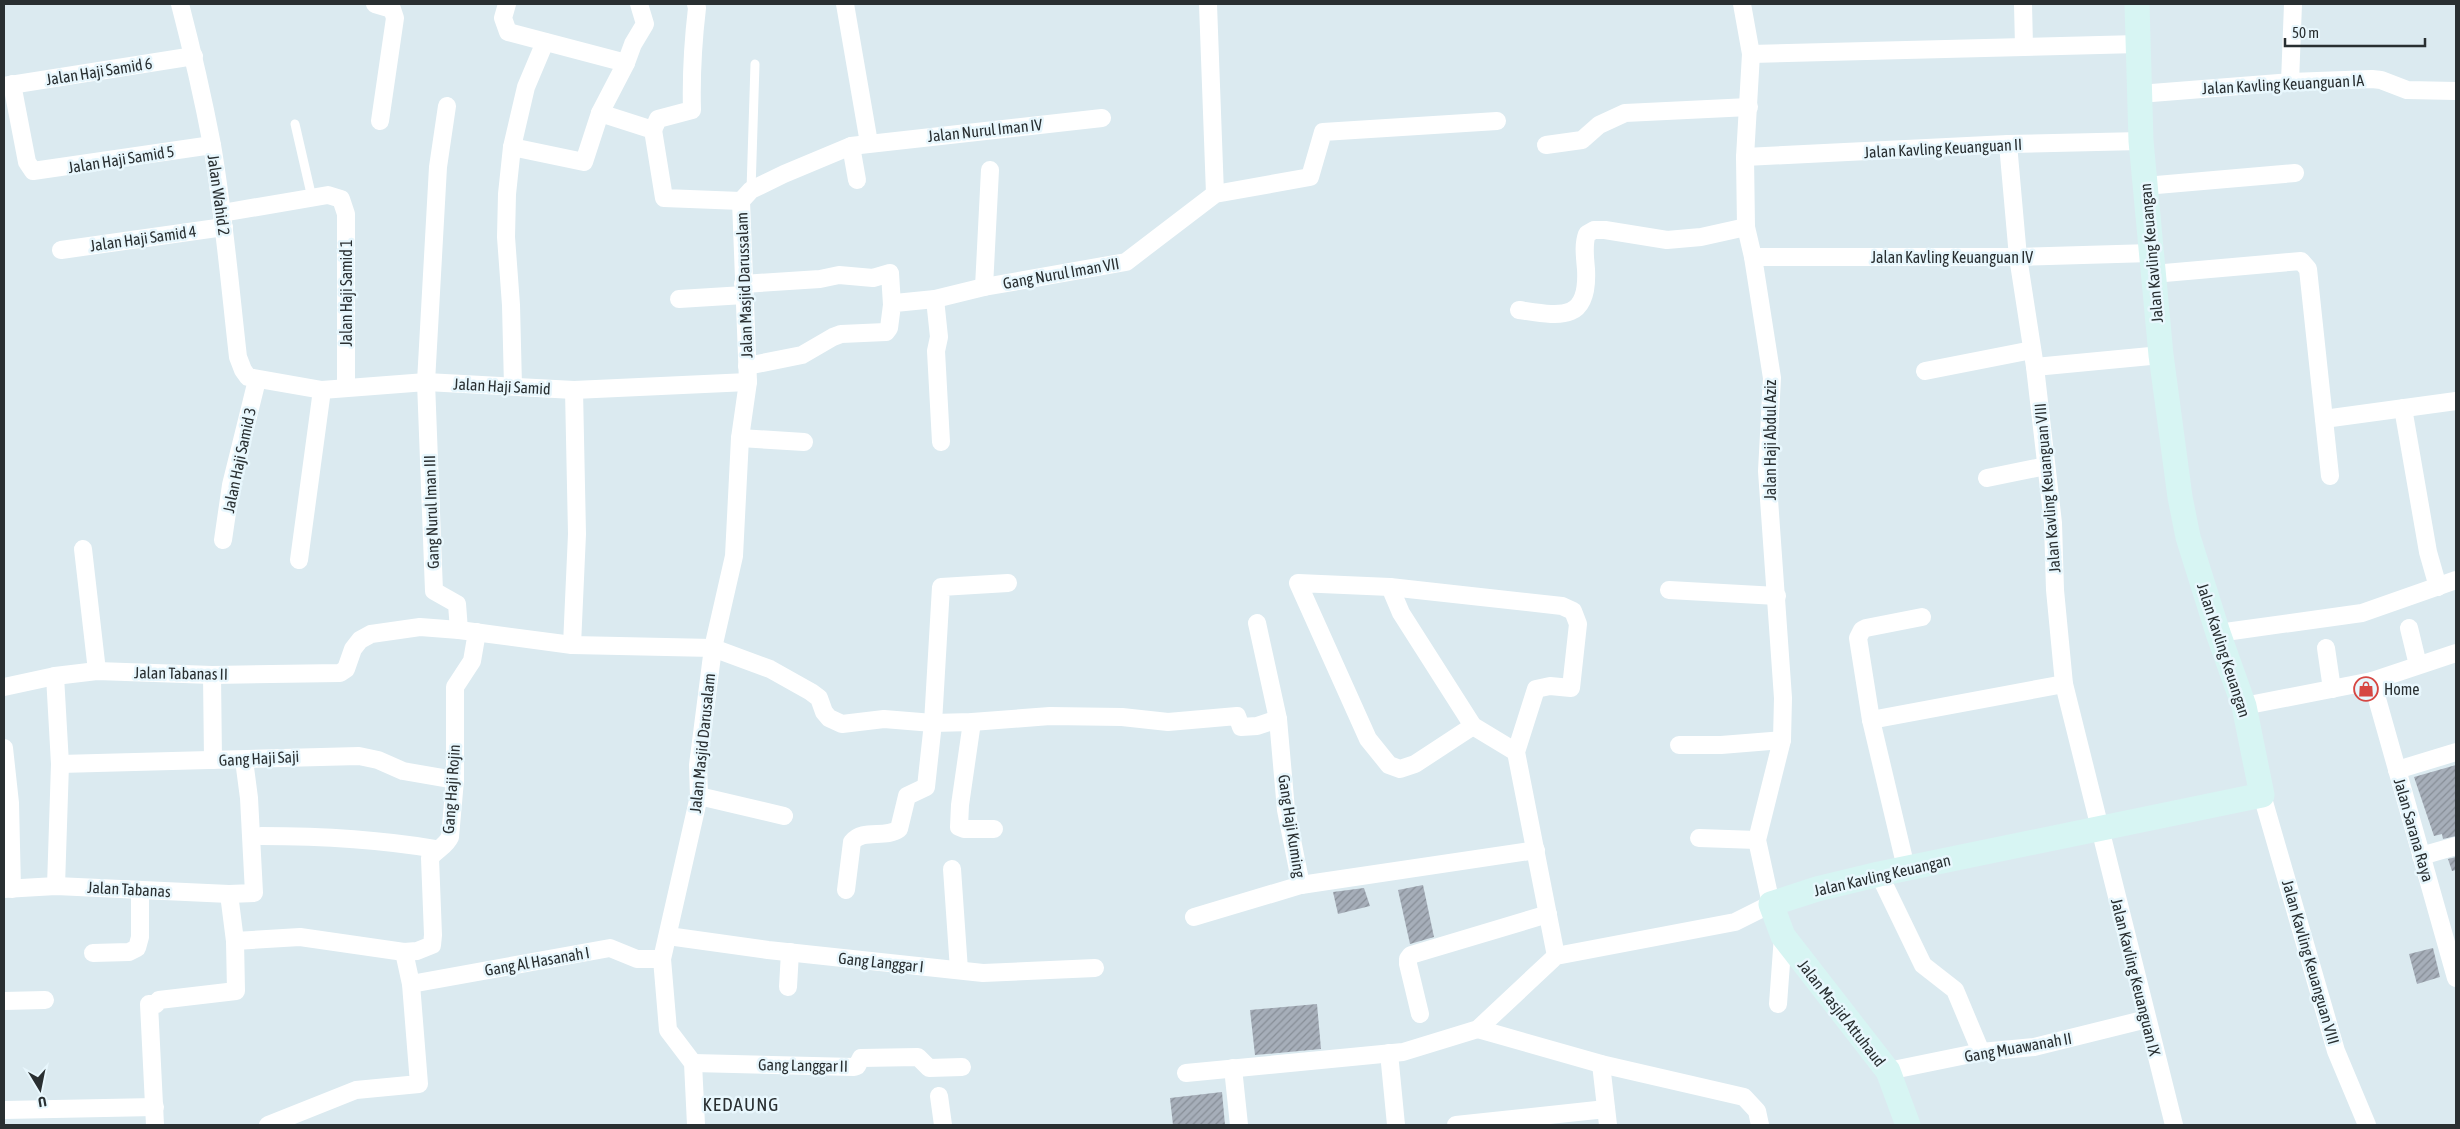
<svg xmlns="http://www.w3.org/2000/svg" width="2460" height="1129" viewBox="0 0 2460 1129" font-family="'Asap Condensed',sans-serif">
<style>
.building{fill:url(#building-hatch)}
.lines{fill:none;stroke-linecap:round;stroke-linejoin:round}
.lane{stroke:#fff;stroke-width:9}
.street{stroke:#fff;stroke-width:18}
.secondary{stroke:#d7f5f3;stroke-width:25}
.labels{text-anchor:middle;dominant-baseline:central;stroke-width:5;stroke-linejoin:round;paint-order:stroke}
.street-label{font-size:16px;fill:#292f31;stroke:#e8f7fd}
.poi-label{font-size:16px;fill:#292f31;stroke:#e8f7fd;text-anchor:start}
.quarter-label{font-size:19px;letter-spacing:1px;fill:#292f31;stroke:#e8f7fd}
</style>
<defs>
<pattern id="building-hatch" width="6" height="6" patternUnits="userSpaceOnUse" patternTransform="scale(1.25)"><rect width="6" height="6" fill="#a6aeb9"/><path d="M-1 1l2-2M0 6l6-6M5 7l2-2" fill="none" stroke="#878e97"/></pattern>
</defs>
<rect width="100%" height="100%" fill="#dbeaf0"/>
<g class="building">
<path d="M2456 765V836L2443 839 2442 834 2434 836 2414 777Z"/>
<path d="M2456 857V870L2452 871 2448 859Z"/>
<path d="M1423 885 1434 937 1410 944 1398 890Z"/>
<path d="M1364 888 1370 906 1338 914 1333 892Z"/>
<path d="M2433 948 2440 977 2417 984 2409 954Z"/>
<path d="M1317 1004 1321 1049 1255 1055 1250 1010Z"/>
<path d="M1222 1092 1225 1125H1173L1170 1098Z"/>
</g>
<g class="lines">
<g class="lane">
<path d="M295 124 312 198"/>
<path d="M751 190 755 64"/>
</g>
<g class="street">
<path d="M180 4C192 50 203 98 212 145 224 215 230 287 238 357L243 370 248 377 322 390 426 382 574 390 748 382"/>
<path d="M375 4 392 9 395 18 380 121"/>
<path d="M507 4 503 18 508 32 626 63 600 113"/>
<path d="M845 4 869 143"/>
<path d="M1208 4 1215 194"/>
<path d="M2023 4 2024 46"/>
<path d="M1751 54 2138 44"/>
<path d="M626 63 633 44 645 24 639 4"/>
<path d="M2290 82 2293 4"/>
<path d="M12 84 27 162 33 171 212 145"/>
<path d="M4 86 194 56"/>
<path d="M2139 94 2290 82 2372 79 2381 80 2407 90 2456 91"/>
<path d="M447 106 438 167 426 382 434 591 457 604 459 630"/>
<path d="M653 130 658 119 692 110C691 75 693 42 697 8L696 4"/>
<path d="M2008 144 2018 257 2035 367 2053 523 2055 590 2064 684 2174 1125"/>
<path d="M1546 145 1582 140 1599 125 1625 113 1749 107"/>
<path d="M851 146 857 180"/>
<path d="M512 147 584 162 600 113 653 130 664 198 741 201"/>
<path d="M1745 157 2008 144 2141 141"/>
<path d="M2145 186 2295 173"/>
<path d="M222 213 328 195 341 199 346 214V388"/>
<path d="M61 250 224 227"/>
<path d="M1753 257H2018L2151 253"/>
<path d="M2153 274 2301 261 2308 269 2330 476"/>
<path d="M743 284 820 279 839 275 873 278 890 273 892 305"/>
<path d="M984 287 990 170"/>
<path d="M679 299 744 295"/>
<path d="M935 299 939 337 936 351 941 442"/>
<path d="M1519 310C1560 316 1589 323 1586 269 1585 257 1583 245 1587 234L1594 230H1605L1667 240 1701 237 1746 227"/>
<path d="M747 366 802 355 833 337 841 334 886 332 889 328 892 305 895 303 935 299 984 287 1126 262 1215 194 1310 177 1323 132 1497 121"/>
<path d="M2035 367 2161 355"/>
<path d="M1925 371 2032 350"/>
<path d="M513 386 511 305 506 237 507 194 512 147 526 87 545 42"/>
<path d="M2403 408 2428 552 2438 587"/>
<path d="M2324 419 2456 401"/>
<path d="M740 438 804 442"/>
<path d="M1987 478 2046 466"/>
<path d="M223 540 231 485 257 380"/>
<path d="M83 549 97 671"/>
<path d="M299 560 322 390"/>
<path d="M1390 587 1401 613 1473 726 1516 752"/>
<path d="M1669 590 1777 596"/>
<path d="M1257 623 1278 719 1286 810 1301 885"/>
<path d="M2409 628 2418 665"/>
<path d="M2218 633 2362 613 2456 580"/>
<path d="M572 645 577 534 574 390"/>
<path d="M2326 648 2332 689"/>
<path d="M212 675 213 760"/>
<path d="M55 676 60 764 56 886"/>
<path d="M2372 681 2456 978"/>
<path d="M4 687 55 676 97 671 212 675 340 673 346 669 353 649 360 640 371 634 420 627 459 630 572 645 713 648 770 669 811 692 819 698 824 712 829 718 842 724 884 719 933 723 972 722 1050 716 1122 717 1168 722 1237 716 1241 727 1257 726 1278 719"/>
<path d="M2244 706 2372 681 2456 653"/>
<path d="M1871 720 2064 684"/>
<path d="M972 722 960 805 959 827 964 829H994"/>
<path d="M1473 726 1415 764 1400 769 1389 765 1368 739 1298 583 1390 587 1562 606 1573 611 1578 624 1571 688 1550 686 1536 689 1516 752 1556 956"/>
<path d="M1679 745H1721L1782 740"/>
<path d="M4 748 10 803 12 889"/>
<path d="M60 764 359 756 378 760 403 771 455 780"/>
<path d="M2397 770 2456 752"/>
<path d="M2262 795 2336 1051 2367 1125"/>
<path d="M699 796 784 816"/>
<path d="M261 836C320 836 377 839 436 849"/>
<path d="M1699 838 1757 840"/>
<path d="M2421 856 2456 846"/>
<path d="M1906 868 1871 720 1858 638 1862 630 1866 628 1922 617"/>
<path d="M952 869 959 970"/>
<path d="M1879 874 1923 965 1955 990 1981 1052"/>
<path d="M4 889 56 886 229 894 254 893 249 798 244 760"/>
<path d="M846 890 852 842C863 828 885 839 899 829L907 796 926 787 933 723 941 587 1008 583"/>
<path d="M1194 917 1301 885 1536 850"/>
<path d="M668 936 768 950 983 973 1095 968"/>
<path d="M235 941 300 937 404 952 417 951 432 945 433 935 430 858C436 850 446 846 450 837L455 780V687L472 661 477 632"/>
<path d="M93 953 129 952 137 948 140 937V890"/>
<path d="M411 984 610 948 637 959H662"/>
<path d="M788 987 790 952"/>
<path d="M4 1001 45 1000"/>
<path d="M1778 1004 1783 936"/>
<path d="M1420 1014 1408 964V959L1411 955 1548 914"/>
<path d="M1478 1029 1601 1064 1744 1097 1757 1111 1760 1125"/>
<path d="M1389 1053 1396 1125"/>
<path d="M693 1063 854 1067 857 1066 861 1058 918 1057 929 1068 962 1067"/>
<path d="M1601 1064 1608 1125"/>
<path d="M1233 1068 1239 1125"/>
<path d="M1888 1071 1981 1052 2034 1047 2147 1019"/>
<path d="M1186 1073 1403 1052 1478 1029 1556 956 1735 922 1771 904 1757 840 1782 740 1783 698 1767 471 1772 378 1753 257 1746 227 1745 157 1751 54 1742 4"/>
<path d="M939 1096 943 1125"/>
<path d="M4 1110 155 1107"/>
<path d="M155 1125 149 1004H156L159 1000 236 991 235 941 229 894"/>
<path d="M268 1125 356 1090 419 1084 411 984 404 952"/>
<path d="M696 1125 693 1063 668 1030 662 959 699 796 698 765 713 648 734 556 740 438 748 382 741 201 751 190 784 174 851 146 1102 118"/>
<path d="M1456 1125 1606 1109"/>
</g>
<path class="secondary" d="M1908 1125 1888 1071 1783 936 1771 904 1817 889 1879 874 2262 795 2244 706 2218 633 2188 537 2180 497 2161 355 2141 141 2137 4"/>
</g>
<defs>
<g id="shop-ring" transform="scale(1.25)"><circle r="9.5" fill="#e8f7fd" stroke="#d64743" stroke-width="1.5"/><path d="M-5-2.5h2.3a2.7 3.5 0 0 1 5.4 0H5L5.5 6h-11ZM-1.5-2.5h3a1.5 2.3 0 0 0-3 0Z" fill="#d64743"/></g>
</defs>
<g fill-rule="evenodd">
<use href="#shop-ring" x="2366" y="689"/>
</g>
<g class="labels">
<g class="street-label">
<text transform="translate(99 71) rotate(-9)">Jalan Haji Samid 6</text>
<text transform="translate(2283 84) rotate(-3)">Jalan Kavling Keuanguan IA</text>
<text transform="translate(985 130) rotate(-6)">Jalan Nurul Iman IV</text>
<text transform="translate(1943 148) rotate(-3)">Jalan Kavling Keuanguan II</text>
<text transform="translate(121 159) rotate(-9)">Jalan Haji Samid 5</text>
<text transform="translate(219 195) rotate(82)">Jalan Wahid 2</text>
<text transform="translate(143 238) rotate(-8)">Jalan Haji Samid 4</text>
<text transform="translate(2151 253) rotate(-95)">Jalan Kavling Keuangan</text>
<text x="1952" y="257">Jalan Kavling Keuanguan IV</text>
<text transform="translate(1061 273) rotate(-10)">Gang Nurul Iman VII</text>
<text transform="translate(744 285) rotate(-92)">Jalan Masjid Darussalam</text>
<text transform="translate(346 293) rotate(-90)">Jalan Haji Samid 1</text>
<text transform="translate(502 386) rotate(3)">Jalan Haji Samid</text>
<text transform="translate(1770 440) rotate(-90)">Jalan Haji Abdul Aziz</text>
<text transform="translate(239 460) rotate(-78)">Jalan Haji Samid 3</text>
<text transform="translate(2047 488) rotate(-95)">Jalan Kavling Keuanguan VIII</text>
<text transform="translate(431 512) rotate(-92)">Gang Nurul Iman III</text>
<text transform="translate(2224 650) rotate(72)">Jalan Kavling Keuangan</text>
<text transform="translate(181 673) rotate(1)">Jalan Tabanas II</text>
<text transform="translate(702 743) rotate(-84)">Jalan Masjid Darusalam</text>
<text transform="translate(259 758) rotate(-3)">Gang Haji Saji</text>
<text transform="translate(451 789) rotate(-86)">Gang Haji Rojin</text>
<text transform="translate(1292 826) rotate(81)">Gang Haji Kuming</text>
<text transform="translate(2414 830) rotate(74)">Jalan Sarana Raya</text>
<text transform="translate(1882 875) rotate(-13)">Jalan Kavling Keuangan</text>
<text transform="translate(129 889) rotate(3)">Jalan Tabanas</text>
<text transform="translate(537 961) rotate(-10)">Gang Al Hasanah I</text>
<text transform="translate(881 962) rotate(6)">Gang Langgar I</text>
<text transform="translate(2311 962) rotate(74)">Jalan Kavling Keuanguan VIII</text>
<text transform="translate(2136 977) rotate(76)">Jalan Kavling Keuanguan IX</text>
<text transform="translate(1842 1013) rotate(52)">Jalan Masjid Attuhaud</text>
<text transform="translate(2018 1047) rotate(-10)">Gang Muawanah II</text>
<text transform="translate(803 1065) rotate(1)">Gang Langgar II</text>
</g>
<g class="poi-label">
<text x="2384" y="689">Home</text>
</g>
<g class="quarter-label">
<text x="741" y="1104">KEDAUNG</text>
</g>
</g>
<rect width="2460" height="1129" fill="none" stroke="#292f31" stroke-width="10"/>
<g transform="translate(40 1089) rotate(170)" stroke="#e8f7fd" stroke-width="4" paint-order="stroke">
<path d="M0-4L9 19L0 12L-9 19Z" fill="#292f31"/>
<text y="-8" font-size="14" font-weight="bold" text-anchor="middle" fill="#292f31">U</text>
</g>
<path d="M2285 38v8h140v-8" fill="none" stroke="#292f31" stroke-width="2.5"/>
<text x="2292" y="38" font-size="15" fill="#292f31" stroke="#e8f7fd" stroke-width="4" paint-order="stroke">50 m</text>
</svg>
